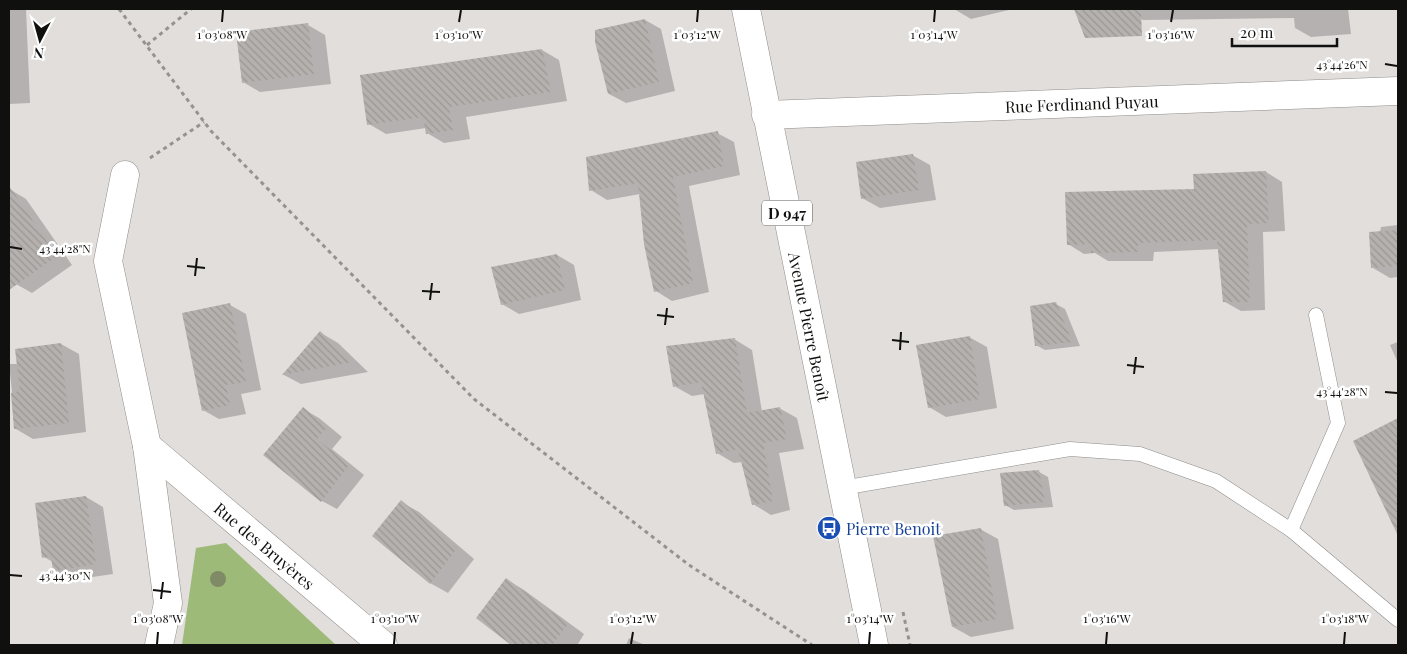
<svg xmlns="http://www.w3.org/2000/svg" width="1407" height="654" viewBox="0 0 1407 654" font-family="'Playfair Display',serif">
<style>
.grass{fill:#9dba78}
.shadow{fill:#0003}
.building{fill:url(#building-back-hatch)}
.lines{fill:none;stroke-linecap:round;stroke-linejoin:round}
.lane-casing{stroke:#8f8c8a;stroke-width:15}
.street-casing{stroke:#8f8c8a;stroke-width:29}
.primary-casing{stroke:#8f8c8a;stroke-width:29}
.path{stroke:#959392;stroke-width:3;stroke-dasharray:4 4;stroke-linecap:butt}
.lane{stroke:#fff;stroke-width:14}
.street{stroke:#fff;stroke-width:28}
.primary{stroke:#fff;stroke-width:28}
.tree{fill:#7f8a66}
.ticks{fill:none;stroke:#10100f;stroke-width:2}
.labels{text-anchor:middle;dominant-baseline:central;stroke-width:5;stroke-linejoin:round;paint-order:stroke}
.shield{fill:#fff;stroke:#585857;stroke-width:1}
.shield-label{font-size:15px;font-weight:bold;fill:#10100f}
.street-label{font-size:16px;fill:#10100f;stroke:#fff}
.transit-label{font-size:16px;fill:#164399;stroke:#fff;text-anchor:start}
.ticks-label{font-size:12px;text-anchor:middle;fill:#10100f;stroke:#fff;stroke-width:5;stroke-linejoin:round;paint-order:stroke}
</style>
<defs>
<pattern id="building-back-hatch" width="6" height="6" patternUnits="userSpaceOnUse" patternTransform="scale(1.25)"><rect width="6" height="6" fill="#b4b1af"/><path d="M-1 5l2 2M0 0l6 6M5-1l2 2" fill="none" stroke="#9a9795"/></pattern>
</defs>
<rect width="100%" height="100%" fill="#e1dedc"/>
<path class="grass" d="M226 543 336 645H182L196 548Z"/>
<g class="shadow">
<path d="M9 9H26L30 103 9 104Z"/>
<path d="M954 9H1013L971 19Z"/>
<path d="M1126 9H1348L1351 34 1311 37 1295 28 1294 18 1143 20Z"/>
<path d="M645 20 661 29 675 91 626 103 609 94Z"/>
<path d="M308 25 325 35 331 84 260 92 243 82Z"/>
<path d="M542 50 559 60 567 101 466 117 470 139 444 143 427 133 426 128 386 134 369 124Z"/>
<path d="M717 133 734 142 740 175 689 186 709 292 672 301 656 291 640 194 607 200 591 190Z"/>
<path d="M912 155 930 165 936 200 880 208 862 198Z"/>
<path d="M1266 172 1282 182 1285 231 1263 232 1265 310 1241 311 1225 302 1219 249 1154 252 1153 261H1108L1095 253 1084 254 1068 244 1196 190Z"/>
<path d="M11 190 26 199 72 265 32 293 16 284 9 273V192Z"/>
<path d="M1398 225V277L1390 278 1373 268 1381 227Z"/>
<path d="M557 255 574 265 581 300 519 314 502 304Z"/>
<path d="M1056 304 1065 309 1080 346 1045 350 1036 345Z"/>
<path d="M230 305 246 314 261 390 241 394 246 414 219 419 203 410Z"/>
<path d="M321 333 338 343 368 372 301 384 284 375Z"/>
<path d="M969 337 987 347 997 408 946 417 929 407Z"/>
<path d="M734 339 752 350 762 412 779 408 797 418 804 449 779 453 790 510 771 515 753 504 742 462 734 463 717 453 705 394 692 396 674 386Z"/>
<path d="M1398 342V363L1390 345Z"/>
<path d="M61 344 79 354 86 432 33 439 16 429 9 364H18L16 350Z"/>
<path d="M303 409 319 418 342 437 332 449 364 475 337 509 322 501Z"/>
<path d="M1398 419V533L1355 441Z"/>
<path d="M1039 472 1048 477 1053 507 1014 510 1005 505Z"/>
<path d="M86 497 103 507 113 574 72 580 54 570 53 562 44 557Z"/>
<path d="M401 502 419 512 474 559 448 593 430 583Z"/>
<path d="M980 529 998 539 1014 629 971 637 953 627Z"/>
<path d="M507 580 524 590 584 634 578 644 580 645H513L478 618Z"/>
<path d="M629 638 645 645H626Z"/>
</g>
<g class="building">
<path d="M1074 9H1141L1142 36 1085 38Z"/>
<path d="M645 19 659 82 608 94 595 42V30Z"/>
<path d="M308 23 314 74 242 83 236 32Z"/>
<path d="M542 49 551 92 449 107 453 130 426 134 423 117 367 125 360 75Z"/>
<path d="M718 131 724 166 673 177 693 283 654 292 644 244 638 183 589 191 586 157Z"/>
<path d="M913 154 919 190 861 199 856 162Z"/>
<path d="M1266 171 1269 223 1247 224 1250 302H1223L1217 240 1138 243V252L1091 253V244L1067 245 1065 192 1194 189 1193 174Z"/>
<path d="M9 186 57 256 9 290Z"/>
<path d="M1398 230V266L1371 268 1369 232Z"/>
<path d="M557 254 565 290 501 305 491 267Z"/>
<path d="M1056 302 1072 342 1035 346 1030 306Z"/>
<path d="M230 303 246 382 226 385 230 405 202 411 182 313Z"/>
<path d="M320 331 353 362 282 375Z"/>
<path d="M970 336 980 399 928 408 916 345Z"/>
<path d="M735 338 747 413 780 407 787 439 763 443 773 501 752 505 738 449 716 454 701 382 673 387 666 346Z"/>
<path d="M61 343 69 423 14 429 11 393 20 391 15 349Z"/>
<path d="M303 407 327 427 317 439 349 465 321 502 263 455Z"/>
<path d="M1398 418V536L1353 441Z"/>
<path d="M1039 470 1045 502 1004 506 1000 473Z"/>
<path d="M86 496 96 564 53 571 51 556 42 558 35 503Z"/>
<path d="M401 500 457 548 430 584 372 536Z"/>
<path d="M981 528 997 619 952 627 933 536Z"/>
<path d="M506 578 568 624 552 645H511L476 618Z"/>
</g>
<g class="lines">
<g class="lane-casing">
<g id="lane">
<path d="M842 488 1070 449 1140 454 1216 481 1291 530 1398 620"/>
<path d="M1291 530 1338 423 1316 315"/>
</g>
</g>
<g class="street-casing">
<g id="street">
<path id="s1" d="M766 115 1398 91"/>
<path d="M125 175 108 261 147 446 168 603 159 645"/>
<path id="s2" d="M147 446 383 645"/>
</g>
</g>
<g class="primary-casing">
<g id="primary">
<path id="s3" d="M746 9 874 645"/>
</g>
</g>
<g class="path">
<path d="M119 9 211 131 474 399 689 565 812 645"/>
<path d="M147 45 191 9"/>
<path d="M150 158 204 122"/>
<path d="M903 612 910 645"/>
</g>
<use href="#lane" class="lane"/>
<use href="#street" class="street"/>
<use href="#primary" class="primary"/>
</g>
<circle class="tree" cx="218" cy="579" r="8"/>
<path class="ticks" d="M222 22 223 10M459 22 461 10M697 22 698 10M934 22 935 10M1171 22 1173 10M1385 64 1397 66M10 247 22 249M187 266 205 268M195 276 197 258M422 291 440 292M430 300 432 283M657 315 674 317M665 325 667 308M892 340 909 342M900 350 901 332M1127 365 1144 367M1134 374 1136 357M1385 392 1397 393M10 575 22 576M153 590 171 592M161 599 163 582M157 644 158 632M394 644 395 632M631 644 633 632M869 644 870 632M1106 644 1107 632M1344 644 1345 632"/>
<defs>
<g id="bus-disc" transform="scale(1.25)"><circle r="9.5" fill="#1a4fb4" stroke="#fff"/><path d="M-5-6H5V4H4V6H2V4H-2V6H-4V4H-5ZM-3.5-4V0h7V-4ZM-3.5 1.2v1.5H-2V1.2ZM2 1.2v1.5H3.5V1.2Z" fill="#fff"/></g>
</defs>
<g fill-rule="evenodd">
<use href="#bus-disc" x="829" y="528"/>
</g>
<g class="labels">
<rect class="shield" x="762" y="200.5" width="50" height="25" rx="4"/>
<g class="shield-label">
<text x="787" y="213">D 947</text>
</g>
<g class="street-label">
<text stroke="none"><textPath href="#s1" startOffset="316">Rue Ferdinand Puyau</textPath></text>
<text stroke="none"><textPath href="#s3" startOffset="324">Avenue Pierre Benoît</textPath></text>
<text stroke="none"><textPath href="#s2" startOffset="154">Rue des Bruyères</textPath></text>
</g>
<g class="transit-label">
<text x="846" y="528">Pierre Benoit</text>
</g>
</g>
<g class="ticks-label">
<text x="222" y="39">1°03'08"W</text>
<text x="459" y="39">1°03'10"W</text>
<text x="697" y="39">1°03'12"W</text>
<text x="934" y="39">1°03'14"W</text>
<text x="1171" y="39">1°03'16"W</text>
<text x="1342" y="69">43°44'26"N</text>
<text x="65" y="253">43°44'28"N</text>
<text x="1342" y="396">43°44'28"N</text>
<text x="65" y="580">43°44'30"N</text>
<text x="158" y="623">1°03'08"W</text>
<text x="395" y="623">1°03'10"W</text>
<text x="633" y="623">1°03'12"W</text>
<text x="870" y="623">1°03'14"W</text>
<text x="1107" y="623">1°03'16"W</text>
<text x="1345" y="623">1°03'18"W</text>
</g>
<rect width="1407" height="654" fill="none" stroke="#10100f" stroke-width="20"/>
<g transform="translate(40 40) rotate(186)" stroke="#ffffff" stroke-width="4" paint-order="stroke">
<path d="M0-4L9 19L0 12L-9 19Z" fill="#10100f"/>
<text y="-8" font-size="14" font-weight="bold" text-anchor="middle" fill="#10100f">N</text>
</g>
<path d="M1232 38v8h105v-8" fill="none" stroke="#10100f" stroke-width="2.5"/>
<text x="1240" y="38" font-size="15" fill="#10100f" stroke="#ffffff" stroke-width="4" paint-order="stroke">20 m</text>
</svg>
